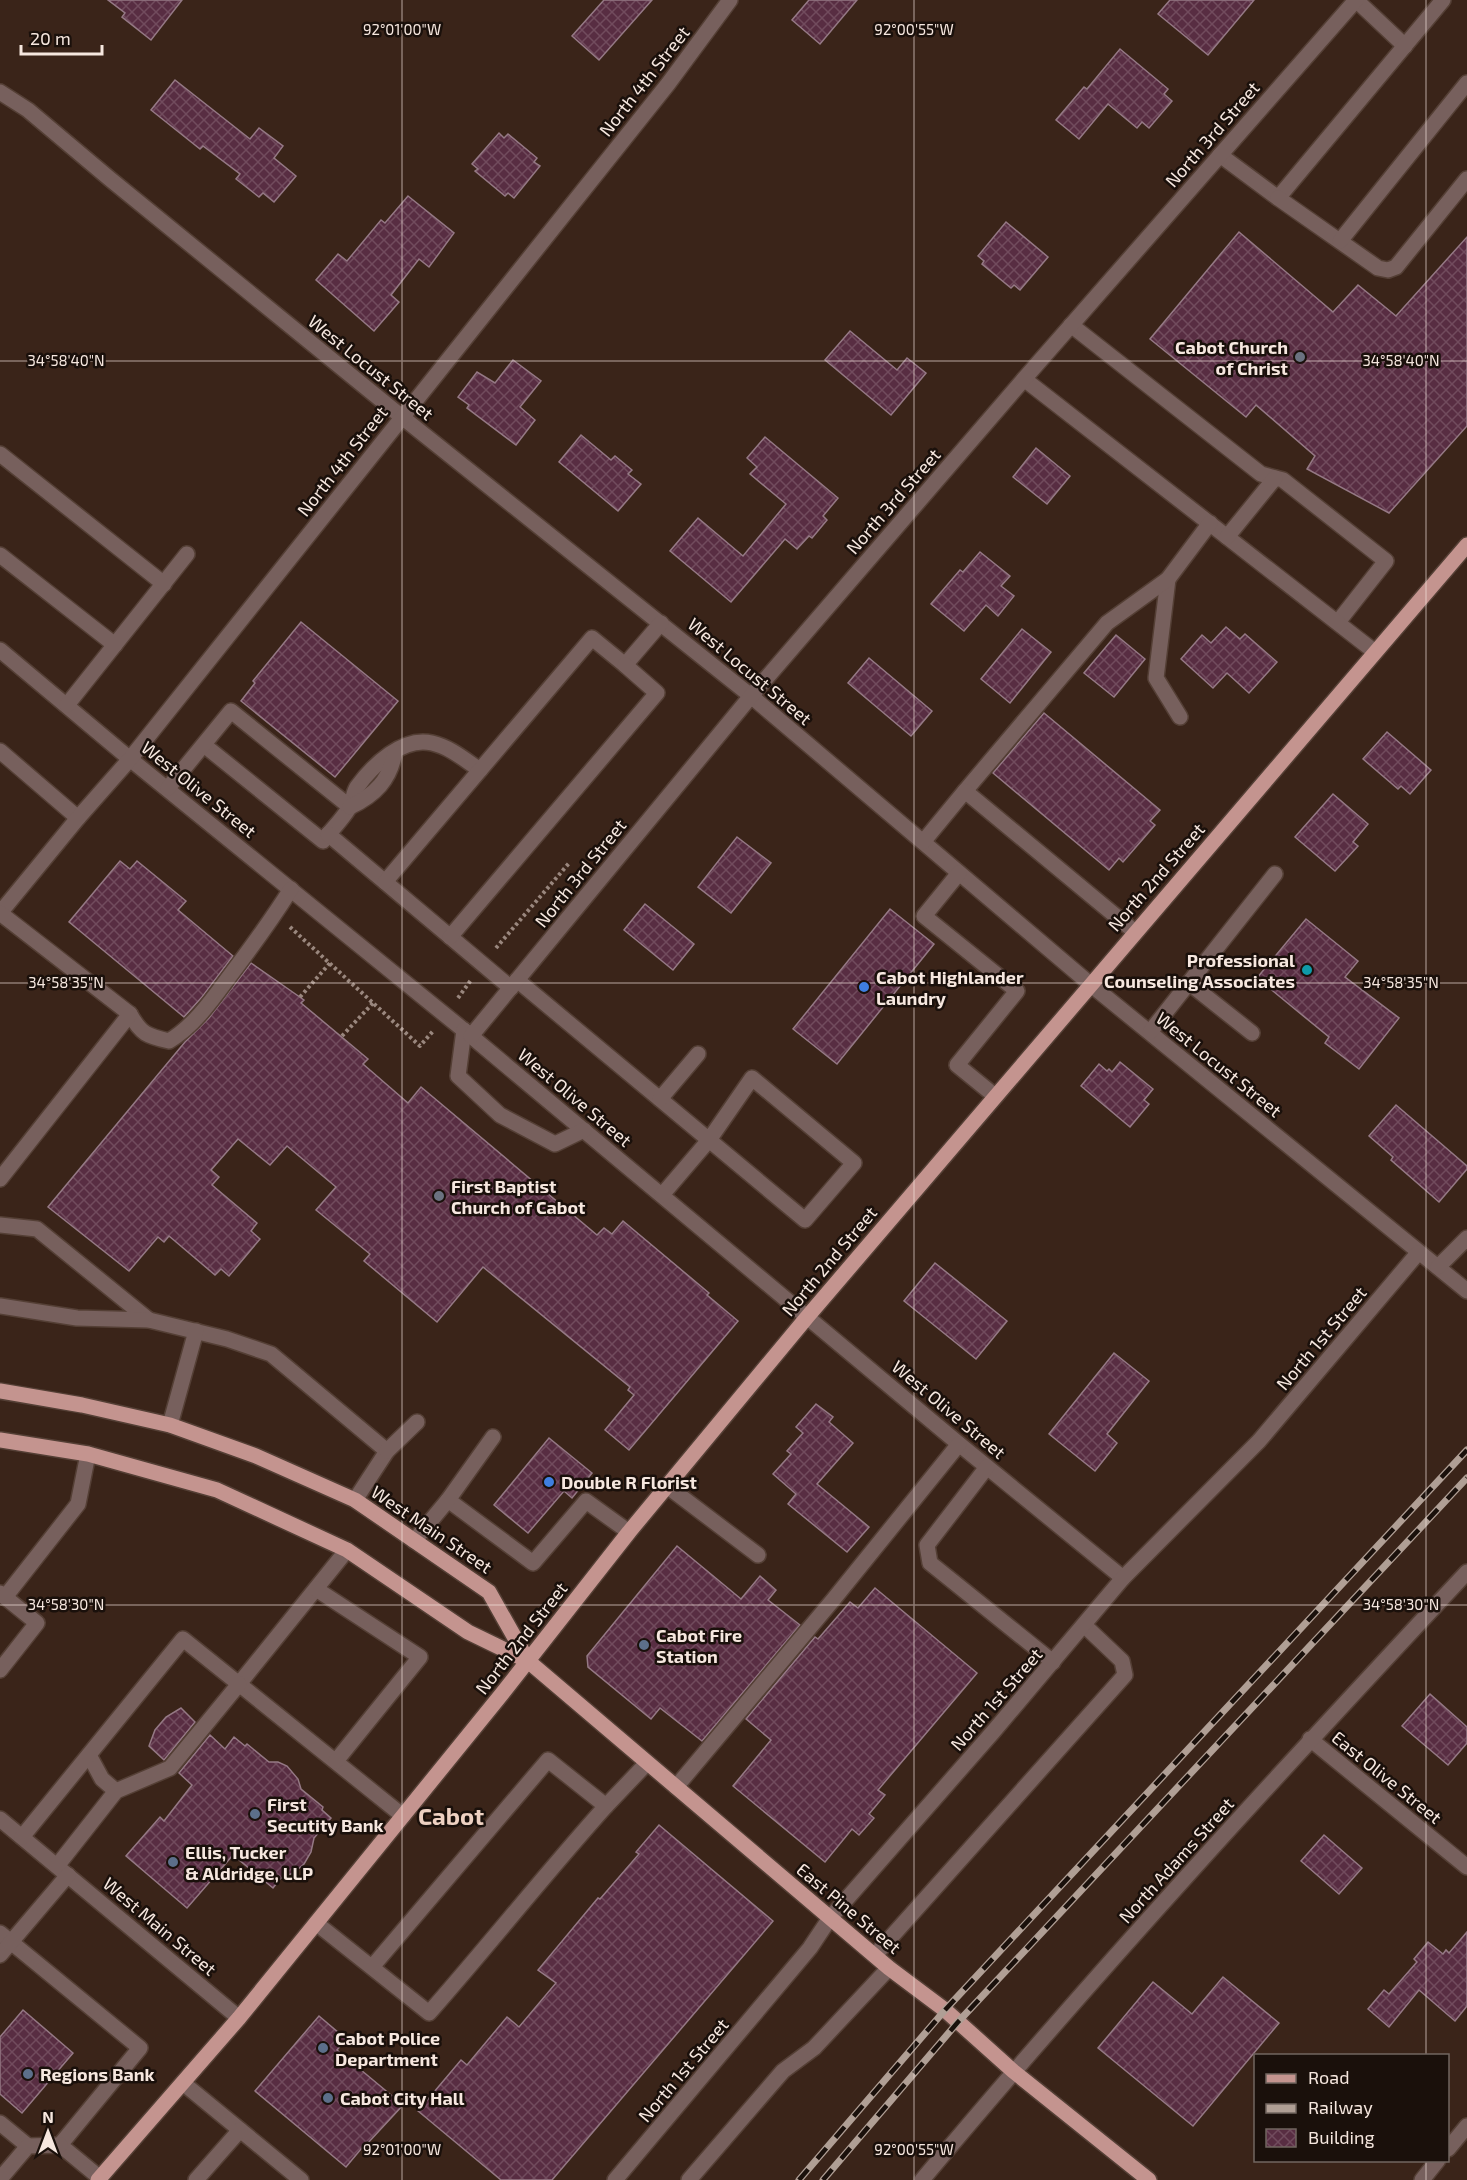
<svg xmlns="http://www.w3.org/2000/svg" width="1467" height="2180" viewBox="0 0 1467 2180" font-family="'Exo 2',sans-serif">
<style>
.building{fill:url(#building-cross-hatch);stroke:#957985;stroke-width:1.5}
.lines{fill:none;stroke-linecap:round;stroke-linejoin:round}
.minor-casing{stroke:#543f35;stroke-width:18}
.major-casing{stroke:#543f35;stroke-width:18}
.path{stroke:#9a877e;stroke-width:4;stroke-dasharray:3 3;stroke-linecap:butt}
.minor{stroke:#77605d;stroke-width:15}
.major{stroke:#c4948f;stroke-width:15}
.rail-casing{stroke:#b09f95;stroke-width:7}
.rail{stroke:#1a100b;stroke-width:4.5;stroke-dasharray:14;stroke-linecap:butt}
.ticks{fill:none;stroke:#f6e7df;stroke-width:1.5;stroke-opacity:0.45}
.worship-dot{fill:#6b7280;stroke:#1a100b;stroke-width:2}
.culture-dot{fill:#0f9aa8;stroke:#1a100b;stroke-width:2}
.shop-dot{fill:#3f7fe0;stroke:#1a100b;stroke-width:2}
.service-dot{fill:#5c6f8a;stroke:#1a100b;stroke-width:2}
.labels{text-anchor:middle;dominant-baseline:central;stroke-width:5;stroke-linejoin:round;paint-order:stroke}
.street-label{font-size:18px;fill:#f6e7df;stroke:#1a100b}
.poi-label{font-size:18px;font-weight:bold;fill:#f6e7df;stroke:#1a100b;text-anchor:start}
.district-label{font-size:24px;font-weight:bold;fill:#eed1c2;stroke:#1a100b}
.ticks-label{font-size:15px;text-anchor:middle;fill:#f6e7df;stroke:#1a100b;stroke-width:5;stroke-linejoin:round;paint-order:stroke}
</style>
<defs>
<pattern id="building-cross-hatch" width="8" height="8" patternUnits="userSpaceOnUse" patternTransform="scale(1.5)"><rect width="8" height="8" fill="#582d42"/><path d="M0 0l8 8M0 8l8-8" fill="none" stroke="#714b5d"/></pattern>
</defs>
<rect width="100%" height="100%" fill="#3a2419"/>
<g class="building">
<path d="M108 0H182L151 40 122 17 125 13Z"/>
<path d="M604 0H652L599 60 572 36Z"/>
<path d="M809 0H857L820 44 792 20Z"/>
<path d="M1170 0H1254L1208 55 1158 14Z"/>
<path d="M1120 49 1168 89 1164 94 1172 101 1149 128 1142 122 1137 128 1108 104 1079 139 1056 120 1084 87 1087 89Z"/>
<path d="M175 80 250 139 259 128 283 146 274 158 296 176 274 202 263 193 259 197 236 179 240 174 203 146 200 149 151 110Z"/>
<path d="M499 133 504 138 508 134 537 158 534 162 540 166 514 198 508 193 505 196 475 171 478 169 472 164Z"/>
<path d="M408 196 454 233 429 267 419 259 391 295 399 302 374 331 316 280 338 254 347 261 381 220 385 223Z"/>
<path d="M1006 222 1048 257 1020 290 1014 285 1011 288 982 264 984 261 978 256Z"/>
<path d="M1239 232 1333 312 1358 285 1396 316 1467 237V426L1389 513 1307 469 1315 456 1256 405 1246 417 1150 339Z"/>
<path d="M850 331 897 370 907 358 926 373 891 415 825 360Z"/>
<path d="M513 360 541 381 520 407 535 420 516 445 467 408 469 405 458 397 477 372 495 383Z"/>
<path d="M581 435 611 460 615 456 632 470 628 474 641 484 618 511 559 462Z"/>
<path d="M765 437 838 498 823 516 827 520 812 538 809 536 797 549 785 539 731 602 670 551 698 518 743 556 786 504 750 474 757 467 747 458Z"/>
<path d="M1036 448 1070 476 1047 504 1013 477Z"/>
<path d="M980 552 1010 576 1001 586 1014 596 998 616 986 605 964 631 931 604 960 570 963 572Z"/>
<path d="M301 622 398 701 335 777 241 701 255 683 253 681Z"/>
<path d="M1226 627 1240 639 1245 634 1277 662 1249 693 1227 673 1213 688 1181 659 1202 635 1211 643Z"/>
<path d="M1022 629 1051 652 1010 703 981 679Z"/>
<path d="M1116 635 1145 659 1114 697 1084 673Z"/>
<path d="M869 658 932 711 911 736 848 683Z"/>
<path d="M1044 713 1160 810 1150 821 1155 825 1123 862 1119 858 1109 870 993 773Z"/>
<path d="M1387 732 1431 770 1410 794 1401 786 1398 789 1363 759Z"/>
<path d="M1333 794 1368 824 1353 842 1358 846 1335 871 1295 837Z"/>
<path d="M737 837 771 863 731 913 698 887Z"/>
<path d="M120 861 130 869 137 861 186 901 178 910 233 956 202 997 184 1017 69 922Z"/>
<path d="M645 904 694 944 673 970 624 930Z"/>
<path d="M890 909 934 944 837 1064 793 1029Z"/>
<path d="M1306 919 1358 961 1345 977 1399 1018 1359 1069 1325 1043 1329 1037 1257 978Z"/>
<path d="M251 963 304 1000 301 1003 368 1059 363 1064 408 1103 421 1087 597 1235 604 1228 612 1234 623 1221 709 1293 707 1295 738 1321 629 1450 605 1430 634 1395 628 1390 630 1387 483 1267 437 1322 364 1261 370 1254 316 1210 336 1187 287 1146 270 1165 238 1139 211 1170 219 1177 212 1185 257 1223 251 1231 260 1239 229 1276 221 1269 215 1275 169 1236 164 1242 158 1237 129 1271 48 1207 185 1042 209 1018Z"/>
<path d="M1120 1062 1153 1089 1144 1100 1149 1104 1130 1127 1081 1086 1099 1064 1107 1071 1109 1069 1112 1072Z"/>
<path d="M1396 1105 1467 1166V1169L1439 1202 1391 1160 1393 1157 1369 1136Z"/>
<path d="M935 1263 1007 1321 976 1359 904 1301Z"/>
<path d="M1114 1353 1149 1381 1107 1434 1117 1443 1095 1471 1049 1434Z"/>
<path d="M816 1404 833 1417 829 1422 853 1443 817 1484 869 1527 847 1552 788 1504 796 1494 773 1474 791 1454 787 1451 803 1433 796 1427Z"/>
<path d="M549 1438 592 1473 572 1498 564 1491 528 1533 494 1505Z"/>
<path d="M677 1546 741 1599 760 1576 776 1590 768 1600 800 1625 702 1741 660 1708 651 1719 588 1667 587 1656Z"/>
<path d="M875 1588 977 1673 878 1790 885 1795 869 1814 874 1818 859 1835 852 1829 825 1862 733 1786 771 1740 746 1719 815 1637 818 1639 850 1602 858 1608Z"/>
<path d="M1430 1694 1467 1727V1743L1448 1765 1402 1726Z"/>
<path d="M181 1708 195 1722 164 1760 149 1746 155 1730 166 1717Z"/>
<path d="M210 1735 225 1749 234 1737 245 1746 247 1744 269 1762H278L287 1766 298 1779 301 1789 323 1807 322 1810 331 1818 314 1838 311 1852 304 1864 293 1873 281 1878 273 1888 233 1855 187 1908 126 1856 160 1817 164 1821 192 1785 179 1773Z"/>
<path d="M659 1825 773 1921 552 2180H501L418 2111 461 2060 467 2065 507 2017 519 2027 556 1983 538 1970 598 1898 600 1899 639 1854 636 1852Z"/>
<path d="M1324 1835 1362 1868 1339 1894 1301 1861Z"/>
<path d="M1467 1932V2006L1455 2021 1419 1990 1389 2027 1368 2009 1384 1990 1389 1994 1417 1962 1414 1959 1428 1942 1443 1954 1446 1950 1449 1953Z"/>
<path d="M1223 1977 1279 2023 1193 2126 1098 2048 1153 1982 1192 2014Z"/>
<path d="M23 2010 73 2053 22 2113 0 2094V2037Z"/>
<path d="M319 2016 346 2039 337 2050 403 2105 367 2144 366 2143 346 2167 255 2091Z"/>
</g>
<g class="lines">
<g class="minor-casing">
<g id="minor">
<path d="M1356 0 1405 46"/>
<path d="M0 92 28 110 110 179 402 417 751 696 1090 984 1467 1291"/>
<path d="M1220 155 1278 198 1443 0"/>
<path d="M1278 198 1378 268 1388 270 1396 267 1467 179"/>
<path d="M1340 241 1467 83"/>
<path d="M1071 325 1261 474 1283 480 1386 561 1338 622"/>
<path d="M1024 379 1375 652"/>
<path d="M0 454 164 584"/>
<path d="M1227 537 1275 478"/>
<path d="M0 555 115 645"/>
<path d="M1168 579 1156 678 1180 717"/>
<path d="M0 650 130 759 471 1036 959 1444 1123 1578"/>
<path d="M67 705 187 554"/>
<path d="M204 745 323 841C331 830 342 820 349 808 353 802 353 793 357 787 373 765 403 736 432 743 450 747 465 760 480 770"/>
<path d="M0 751 78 818"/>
<path d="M168 788 231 711 350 807"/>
<path d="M965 791 1107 623 1168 579 1210 523"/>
<path d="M350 807C375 795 390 780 395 752"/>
<path d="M328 834 511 988"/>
<path d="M923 842 965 791 1135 932"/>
<path d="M959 873 924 916 1017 991 957 1065 995 1096"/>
<path d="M385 882 592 638 625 665 661 623"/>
<path d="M0 913 78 818 130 759 668 84 730 0"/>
<path d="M450 937 657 693 625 665"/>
<path d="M517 980 805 1220 854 1163 752 1078 709 1140 662 1195"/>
<path d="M1189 983 1252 1033"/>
<path d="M130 1014C141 1034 147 1036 169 1041 194 1026 212 1000 229 977 251 948 272 919 291 889"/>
<path d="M464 1030 458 1076 500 1115 555 1144 584 1130"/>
<path d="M1150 1032 1275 874"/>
<path d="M471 1036 751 696 1024 379 1356 0"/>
<path d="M660 1099 698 1054"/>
<path d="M0 1179 130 1014 0 913"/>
<path d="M0 1225 37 1229 149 1320"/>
<path d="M1438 1267 1467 1238"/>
<path d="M0 1306 77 1318 149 1320 227 1339 271 1354 387 1451 355 1500"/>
<path d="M170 1425 196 1331"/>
<path d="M387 1451 417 1422"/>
<path d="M987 1467 927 1545 930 1563 1053 1662"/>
<path d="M667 1486 758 1555"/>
<path d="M448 1500 533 1563 586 1501 629 1532"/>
<path d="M414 1541 448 1500 493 1437"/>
<path d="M347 1550 239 1684 403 1816"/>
<path d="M316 1589 420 1657 336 1761"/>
<path d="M0 1593 37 1623 0 1670"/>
<path d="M5 1597 78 1504 88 1454"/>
<path d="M1310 1739 1467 1867"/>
<path d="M89 1755 102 1779 116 1791"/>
<path d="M676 1787 833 1600 959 1444"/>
<path d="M606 1806 647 1763"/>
<path d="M0 1819 239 2018"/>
<path d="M22 1837 183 1639 239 1684 170 1768 116 1791 57 1866"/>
<path d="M316 1923 429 2013C489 1945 545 1874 606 1806L548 1760 372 1967"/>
<path d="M0 1933 140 2048 60 2145 100 2178"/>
<path d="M876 1954 1125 1675 1122 1661 1084 1625"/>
<path d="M0 1955 68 1875"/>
<path d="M183 2083 301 2180"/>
<path d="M0 2123 28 2146"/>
<path d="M1448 2149 1467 2126"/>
<path d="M0 2179 28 2146 60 2145"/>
<path d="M196 2180 240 2130"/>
<path d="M615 2180 810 1948 830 1918 993 1732 1123 1578 1259 1441 1418 1253"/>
<path d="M689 2180 783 2071 814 2048 889 1968"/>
<path d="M922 2180C1097 1971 1281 1771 1467 1572"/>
<path d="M1422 2180 1438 2160"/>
</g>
</g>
<g class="major-casing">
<g id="major">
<path d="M0 1391 82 1405 170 1425 256 1456 355 1500 489 1592 528 1661"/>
<path d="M0 1440 88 1454 217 1490 347 1550 468 1632 528 1661 889 1968 945 2010 1013 2071 1149 2180"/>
<path d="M98 2180 239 2018 501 1695 629 1532 808 1316 1467 545"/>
</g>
</g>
<g class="path">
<path d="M290 927 420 1046 434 1030"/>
<path d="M496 948 570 862"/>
<path d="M300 997 330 963"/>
<path d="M458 998 471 980"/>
<path d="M342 1036 373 1003"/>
</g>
<use href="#minor" class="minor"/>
<use href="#major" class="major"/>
<g class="rail-casing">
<g id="rail">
<path d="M799 2180 945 2010 1467 1450"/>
<path d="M823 2180 958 2022 1467 1478"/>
</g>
</g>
<use href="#rail" class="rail"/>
</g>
<path class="ticks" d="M402 0V2180M914 0V2180M1426 0V2056M0 361H1467M0 983H1467M0 1605H1467M1426 2160V2180"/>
<g class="worship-dot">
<circle cx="1300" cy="357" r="6"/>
<circle cx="439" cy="1196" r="6"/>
</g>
<circle class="culture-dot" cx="1307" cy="970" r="6"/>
<g class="shop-dot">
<circle cx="864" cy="987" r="6"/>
<circle cx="549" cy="1482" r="6"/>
</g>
<g class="service-dot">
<circle cx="644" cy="1645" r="6"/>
<circle cx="255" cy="1814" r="6"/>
<circle cx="173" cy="1862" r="6"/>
<circle cx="323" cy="2048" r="6"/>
<circle cx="28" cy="2074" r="6"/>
<circle cx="328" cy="2098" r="6"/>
</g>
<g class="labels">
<g class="street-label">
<text transform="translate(644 81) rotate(-52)">North 4th Street</text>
<text transform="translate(1212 134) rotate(-49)">North 3rd Street</text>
<text transform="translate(371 367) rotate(39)">West Locust Street</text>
<text transform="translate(342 461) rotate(-52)">North 4th Street</text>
<text transform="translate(893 501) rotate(-49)">North 3rd Street</text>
<text transform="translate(750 671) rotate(40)">West Locust Street</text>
<text transform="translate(199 789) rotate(39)">West Olive Street</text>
<text transform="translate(580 873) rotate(-51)">North 3rd Street</text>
<text transform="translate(1156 877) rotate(-49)">North 2nd Street</text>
<text transform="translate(1219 1064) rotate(39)">West Locust Street</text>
<text transform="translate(575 1097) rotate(40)">West Olive Street</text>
<text transform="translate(829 1261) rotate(-50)">North 2nd Street</text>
<text transform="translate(1321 1338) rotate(-50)">North 1st Street</text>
<text transform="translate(949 1409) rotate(40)">West Olive Street</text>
<text transform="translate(432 1529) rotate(34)">West Main Street</text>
<text transform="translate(521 1638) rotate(-52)">North 2nd Street</text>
<text transform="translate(996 1699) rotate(-49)">North 1st Street</text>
<text transform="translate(1387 1777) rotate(39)">East Olive Street</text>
<text transform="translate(1176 1860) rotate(-48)">North Adams Street</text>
<text transform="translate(849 1908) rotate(40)">East Pine Street</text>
<text transform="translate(160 1926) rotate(40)">West Main Street</text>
<text transform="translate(683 2070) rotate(-50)">North 1st Street</text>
</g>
<g class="poi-label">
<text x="1288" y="347" text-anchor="end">Cabot Church<tspan x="1288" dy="21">of Christ</tspan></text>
<text x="1295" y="960" text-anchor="end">Professional<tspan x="1295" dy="21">Counseling Associates</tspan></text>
<text x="876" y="977">Cabot Highlander<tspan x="876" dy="21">Laundry</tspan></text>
<text x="451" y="1186">First Baptist<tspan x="451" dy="21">Church of Cabot</tspan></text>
<text x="561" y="1482">Double R Florist</text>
<text x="656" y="1635">Cabot Fire<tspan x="656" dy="21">Station</tspan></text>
<text x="267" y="1804">First<tspan x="267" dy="21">Secutity Bank</tspan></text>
<text x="185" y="1852">Ellis, Tucker<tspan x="185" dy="21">&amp; Aldridge, LLP</tspan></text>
<text x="335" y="2038">Cabot Police<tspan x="335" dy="21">Department</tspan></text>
<text x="40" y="2074">Regions Bank</text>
<text x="340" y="2098">Cabot City Hall</text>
</g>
<g class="district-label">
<text x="451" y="1815">Cabot</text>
</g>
</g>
<g class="ticks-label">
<text x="402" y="35">92°01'00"W</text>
<text x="914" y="35">92°00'55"W</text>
<text x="66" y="366">34°58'40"N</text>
<text x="1401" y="366">34°58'40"N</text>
<text x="66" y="988">34°58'35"N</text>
<text x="1401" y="988">34°58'35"N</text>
<text x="66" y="1610">34°58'30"N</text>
<text x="1401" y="1610">34°58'30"N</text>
<text x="402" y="2155">92°01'00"W</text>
<text x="914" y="2155">92°00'55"W</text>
</g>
<rect x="1254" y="2054" width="195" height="108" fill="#1a100b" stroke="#726660" stroke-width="1.5"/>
<rect x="1266" y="2074" width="30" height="9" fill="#c4948f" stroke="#726660" stroke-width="1.5"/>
<text x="1308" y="2084" font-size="18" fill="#f6e7df">Road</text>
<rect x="1266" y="2104" width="30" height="9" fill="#b09f95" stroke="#726660" stroke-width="1.5"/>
<text x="1308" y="2114" font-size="18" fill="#f6e7df">Railway</text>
<rect x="1266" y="2129" width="30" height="18" fill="url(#building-cross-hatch)" stroke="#726660" stroke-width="1.5"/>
<text x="1308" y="2144" font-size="18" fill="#f6e7df">Building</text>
<g transform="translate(48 2132)" stroke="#1a100b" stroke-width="4.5" paint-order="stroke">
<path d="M0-4.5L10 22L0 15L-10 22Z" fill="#f6e7df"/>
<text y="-9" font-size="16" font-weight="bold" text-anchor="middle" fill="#f6e7df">N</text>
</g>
<path d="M21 45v9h81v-9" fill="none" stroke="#f6e7df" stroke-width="3"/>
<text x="30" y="45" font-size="18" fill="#f6e7df" stroke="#1a100b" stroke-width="4.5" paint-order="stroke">20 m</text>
</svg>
